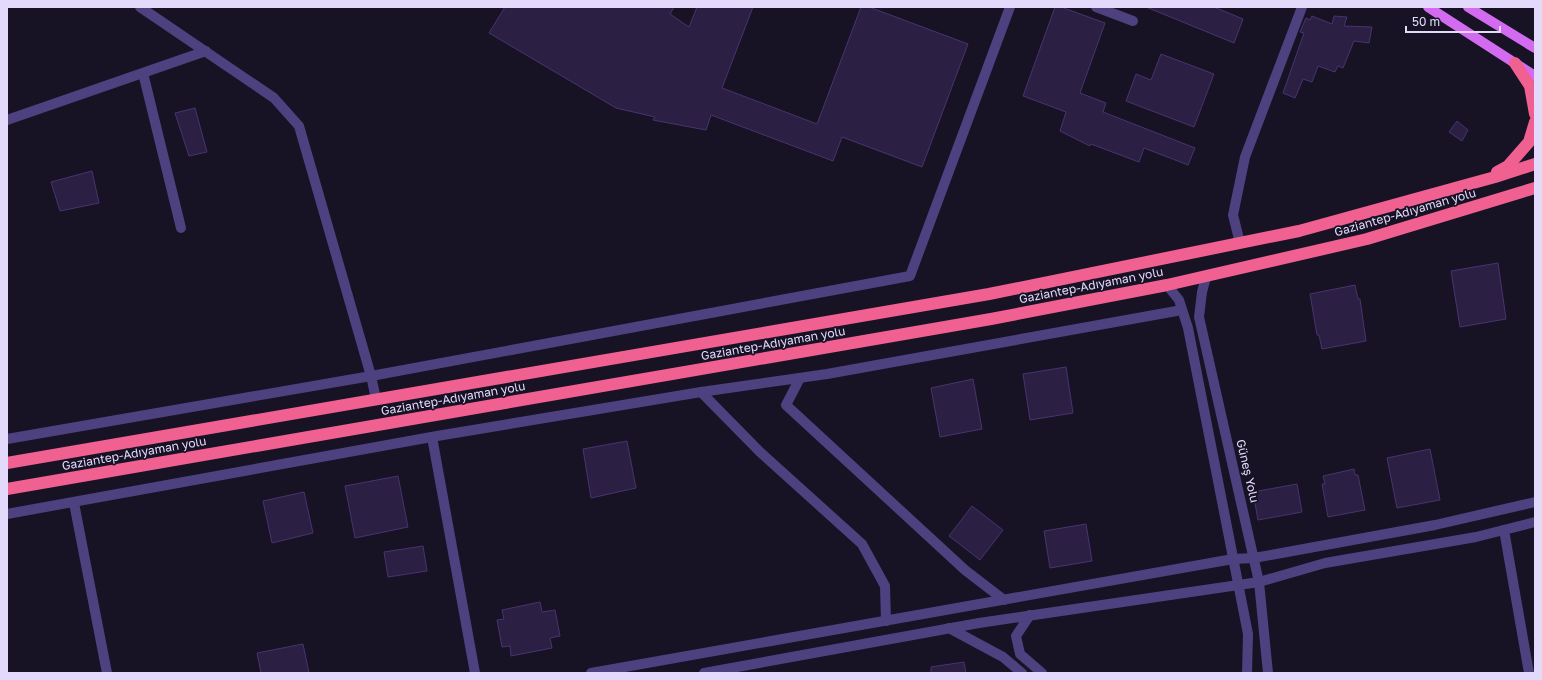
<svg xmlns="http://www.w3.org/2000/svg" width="1542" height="680" viewBox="0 0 1542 680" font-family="'Golos Text',sans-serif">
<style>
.building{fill:#2c1f44;stroke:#48346e}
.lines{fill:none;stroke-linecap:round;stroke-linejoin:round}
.minor{stroke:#4d4180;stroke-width:10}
.major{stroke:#d36bf1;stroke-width:10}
.highway{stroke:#f06090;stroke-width:12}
.labels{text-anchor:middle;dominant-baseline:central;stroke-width:3.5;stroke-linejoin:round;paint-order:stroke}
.street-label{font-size:12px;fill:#e2d9fb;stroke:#181225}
</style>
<rect width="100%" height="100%" fill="#181225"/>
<g class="building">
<path d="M505 7H674L670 14 689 27 697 7H753L722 88 817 124 861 7H869L968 44 922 167 842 137 833 161 711 115 706 130 653 120 655 117 616 108 489 33Z"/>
<path d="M1055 7H1061L1105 23 1080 93 1106 103 1103 112 1195 148 1188 165 1144 148 1139 162 1091 144 1090 146 1060 131 1066 112 1023 96Z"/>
<path d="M1146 7H1214L1243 19 1234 43Z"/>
<path d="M1312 16 1332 24 1334 16 1347 17 1344 26 1372 27 1369 43 1354 41 1343 68 1338 66 1335 72 1318 66 1312 82 1303 79 1295 98 1283 93 1304 33 1300 32 1306 18 1310 20Z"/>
<path d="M1161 54 1214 74 1194 127 1126 101 1136 74 1151 80Z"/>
<path d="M195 108 207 152 189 156 175 113Z"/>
<path d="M1457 121 1468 130 1462 141 1449 132Z"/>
<path d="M92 171 99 203 60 211 51 182Z"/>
<path d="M1498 263 1506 319 1460 327 1451 271Z"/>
<path d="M1355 285 1358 299H1360L1366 341 1322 349 1319 335H1317L1310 294Z"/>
<path d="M1066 367 1073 413 1030 420 1023 374Z"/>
<path d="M973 379 982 429 940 437 931 388Z"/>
<path d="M627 441 636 488 591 498 583 449Z"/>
<path d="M1430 449 1440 500 1397 508 1387 458Z"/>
<path d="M1354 469 1355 475H1358L1365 510 1328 517 1322 484H1325L1323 476Z"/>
<path d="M398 476 408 527 355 538 345 486Z"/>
<path d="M1297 484 1302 512 1258 520 1253 492Z"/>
<path d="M304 492 313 533 272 543 263 501Z"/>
<path d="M972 506 1003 530 980 560 949 536Z"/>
<path d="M1086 524 1092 561 1050 568 1044 531Z"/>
<path d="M423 546 427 571 388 577 384 552Z"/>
<path d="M540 602 542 612 555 610 560 636 550 638 552 648 511 656 510 646 502 647 497 620 504 619 502 610Z"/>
<path d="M303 644 309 673H261L257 653Z"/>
<path d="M964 662 966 673H931V667Z"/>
</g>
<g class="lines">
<g class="minor">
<path d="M140 7 274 98 299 126 371 376 376 399"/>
<path d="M1096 7 1133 21"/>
<path d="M143 73 181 228"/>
<path d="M7 120 206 51"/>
<path d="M1240 243 1233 215 1245 157 1302 7"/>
<path d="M1206 277 1202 292 1199 317 1259 582 1268 673"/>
<path d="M1167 285 1179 300 1188 328 1248 634 1247 673"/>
<path d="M800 378 786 405 965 570 1004 600"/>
<path d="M701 392 760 452 862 544 885 586 886 621"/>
<path d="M432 437 475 673"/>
<path d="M7 439 371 376 910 276 1010 7"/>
<path d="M74 503 107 673"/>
<path d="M7 514 437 436 701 392 827 374 1182 310"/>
<path d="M1504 530 1529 673"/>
<path d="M1030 615 1016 636 1020 654 1042 673"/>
<path d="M949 628 1003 657 1022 673"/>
<path d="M591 673 1233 559 1254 558 1435 525 1535 502"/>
<path d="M704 673 979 623 1259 582 1325 563 1476 537 1535 522"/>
</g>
<g class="major">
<path d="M1428 7 1535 76"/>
<path d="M1468 7 1535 48"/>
</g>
<g class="highway">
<path d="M1515 63 1530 86 1535 114"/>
<path d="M1497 172 1508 166 1529 142 1535 122"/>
<path d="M7 463 989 294 1299 231 1495 177 1535 164"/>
<path d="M7 489 991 319 1167 285 1367 239 1535 188"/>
</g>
</g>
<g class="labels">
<g class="street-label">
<text transform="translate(1405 212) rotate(-16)">Gaziantep-Adıyaman yolu</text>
<text transform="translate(1091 285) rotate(-11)">Gaziantep-Adıyaman yolu</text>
<text transform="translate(773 343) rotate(-10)">Gaziantep-Adıyaman yolu</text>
<text transform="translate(453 398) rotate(-10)">Gaziantep-Adıyaman yolu</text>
<text transform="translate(134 453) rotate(-10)">Gaziantep-Adıyaman yolu</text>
<text transform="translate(1248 471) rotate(77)">Güneş Yolu</text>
</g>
</g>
<rect width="1542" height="680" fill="none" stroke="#e2d9fb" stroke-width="16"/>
<path d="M1406 26v6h94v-6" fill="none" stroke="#e2d9fb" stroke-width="2"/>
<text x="1412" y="26" font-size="12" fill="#e2d9fb" stroke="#181225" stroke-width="3" paint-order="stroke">50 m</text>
</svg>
